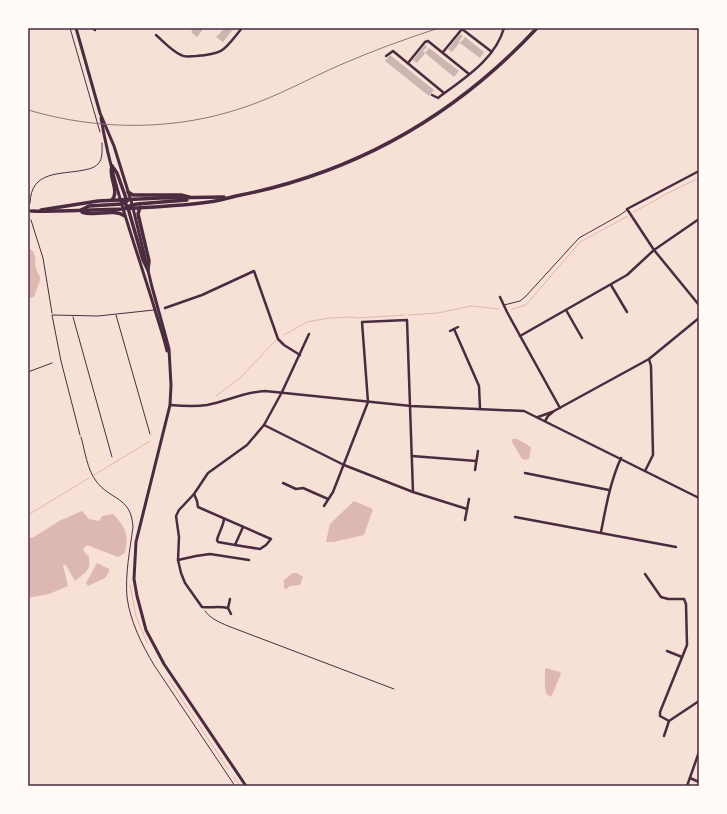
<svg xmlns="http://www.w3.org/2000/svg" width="727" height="814" viewBox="0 0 727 814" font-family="'Golos Text',sans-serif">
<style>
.water{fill:#dcb8b0}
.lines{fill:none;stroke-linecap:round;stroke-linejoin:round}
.stream{stroke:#dcb8b0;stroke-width:1}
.building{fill:#ccb4b1}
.path{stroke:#4a2c40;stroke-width:1}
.service{stroke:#4a2c40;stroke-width:1}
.minor{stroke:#4a2c40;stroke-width:2.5}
.tertiary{stroke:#4a2c40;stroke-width:3}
.secondary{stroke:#4a2c40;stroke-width:3.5}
.rail{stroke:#8f747c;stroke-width:1}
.neatline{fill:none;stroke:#4a2c40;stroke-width:1.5}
</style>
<rect width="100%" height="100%" fill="#f7e1d7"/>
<g class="water">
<path d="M28 248C39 253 33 262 37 271 38 275 41 276 40 280 39 286 36 289 35 295L32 298 28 297Z"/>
<path d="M512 439H517L531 447 529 459 525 460 522 459 512 442Z"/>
<path d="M354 501 373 509 364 535 333 542H326L330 524Z"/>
<path d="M82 511 89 519 99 521 102 516 113 514C126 528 129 535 125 553L118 557 87 545 83 549 85 553 89 557C91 572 85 572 75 581L66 565H63L68 586 49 594 28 598V539L34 537 59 521Z"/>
<path d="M97 563 109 569V572L105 578 88 586 86 583Z"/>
<path d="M293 573H297L303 577 300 585 290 586 286 589 284 588V580Z"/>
<path d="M546 668 560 672 561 674 551 697 546 693 545 686V669Z"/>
</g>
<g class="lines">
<g class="stream">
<path d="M634 212 670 192 699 178"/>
<path d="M512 309 526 305 580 242 628 216"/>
<path d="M408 315 438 313 471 306 499 309"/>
<path d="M284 335 307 322 329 318 349 317 358 318 404 315"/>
<path d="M216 396 241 377 276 340"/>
<path d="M94 475 150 441"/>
<path d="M28 515 89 478"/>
<path d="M130 585 136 616 147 643"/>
<path d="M169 680 228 769"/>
<path d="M234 777 240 786"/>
</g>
</g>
<g class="building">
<path d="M194 28H204L197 37 191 32Z"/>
<path d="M225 28H234L223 42 216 37Z"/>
<path d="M460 34 463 36 459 41 460 42 452 52 448 49Z"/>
<path d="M465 37 484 52 480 58 460 43Z"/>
<path d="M425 45 427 47 423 51 425 53 417 63 413 60Z"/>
<path d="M429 48 459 71 454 77 425 53Z"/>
<path d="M390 55 434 90 429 96 385 61Z"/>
</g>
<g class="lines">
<g class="path">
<path d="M70 28 100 132"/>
<path d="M30 203C31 170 60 175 84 170 89 169 94 168 98 164 103 159 102 150 102 143"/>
<path d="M31 220 43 258 52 313"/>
<path d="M81 437C85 451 87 469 96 481 111 501 131 496 133 527 130 549 125 574 127 597 130 621 142 645 154 665L235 786"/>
<path d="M205 611C211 619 219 622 228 626L394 689"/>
</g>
<g class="service">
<path d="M504 305 520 301 526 296 579 238 620 215 627 210"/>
<path d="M116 315 150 434"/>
<path d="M73 317 112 457"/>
<path d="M28 372 52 363"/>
<path d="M80 435 61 361 52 315 98 316 154 310"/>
</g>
<g class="minor">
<path d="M93 28 95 30"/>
<path d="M156 35C164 42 172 51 181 55 185 58 191 56 196 56 225 54 224 50 242 28"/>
<path d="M443 52 462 29 492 52"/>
<path d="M386 56 393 51 444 93"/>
<path d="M408 63 425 42 428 41 469 74"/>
<path d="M432 95 438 98C463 79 495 60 504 28"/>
<path d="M699 171 627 209 654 250 699 305"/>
<path d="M611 285 627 312"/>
<path d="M500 297 507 312 560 408"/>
<path d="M165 308 202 295 254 271 278 339 284 345 300 355"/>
<path d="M566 310 582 338"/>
<path d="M454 329 479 386 480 409"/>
<path d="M450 331 458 327"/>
<path d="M520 336 627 275 654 250 699 219"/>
<path d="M170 405C182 406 194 407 207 405 227 401 245 392 265 391L411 406 524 411 699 498"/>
<path d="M538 417 552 412"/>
<path d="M545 421 548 416 554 411 649 359 699 318"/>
<path d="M264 425 344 465 413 492"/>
<path d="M412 456 476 461"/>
<path d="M475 470 478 451"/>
<path d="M645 471 653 455 651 366 649 359"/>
<path d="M525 473 609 490"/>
<path d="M283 483 296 489 303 488 328 499"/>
<path d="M194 494 197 501 198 507 271 539 266 545 260 549 235 545"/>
<path d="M324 506 333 492 368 402 362 322 407 320 413 492 467 509"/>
<path d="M515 517 676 547"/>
<path d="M224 519C223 527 219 532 217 540L218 542 235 545 243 527"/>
<path d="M465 520 469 499"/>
<path d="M601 532C606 507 610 482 621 458"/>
<path d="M178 560 196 556 210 554 249 560"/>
<path d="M645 574 661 597 668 599H684L686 604 687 645 660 712V716L669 721"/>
<path d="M230 599 228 608 231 614"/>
<path d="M228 608C219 606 211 608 202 607L185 583 181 573 178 560 179 537 176 516 179 510 194 494 208 473 247 445 264 425 282 392 309 334"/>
<path d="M667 651 682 657"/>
<path d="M664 736 669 721 699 701"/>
<path d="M690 778 699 782"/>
<path d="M687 786 699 752"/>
</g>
<g class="tertiary">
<path d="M76 28 100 113 114 146 132 204 152 287 165 334 169 349 171 385 170 405 136 542 134 579 137 596 146 630 164 664 246 786"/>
<path d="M101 118C112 184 136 247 155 310 159 324 164 337 167 351"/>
</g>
<g class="secondary">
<path d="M112 166 117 173 127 201"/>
<path d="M112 166C108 177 120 191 112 200"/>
<path d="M128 192 133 195H181L189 197"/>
<path d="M121 200 125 203 128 208 143 260 148 270"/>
<path d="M126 207 137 204 187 200"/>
<path d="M140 207 138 214 149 261 148 269"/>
<path d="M41 210 98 201 160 198 224 197"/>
<path d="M81 210 89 206 122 204 126 202"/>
<path d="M31 211C61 212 92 210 122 209 151 207 181 206 209 202 218 201 227 198 236 196 355 173 454 117 537 28"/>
<path d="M82 212C95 217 113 208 125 216"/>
</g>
<g class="rail">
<path d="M686 28 699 30"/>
<path d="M28 110C99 131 176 131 245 107 278 96 308 79 340 65 372 51 405 39 439 28"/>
</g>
</g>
<rect width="727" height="814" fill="none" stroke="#fffaf5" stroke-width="58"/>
<rect x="29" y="29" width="669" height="756" class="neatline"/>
</svg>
